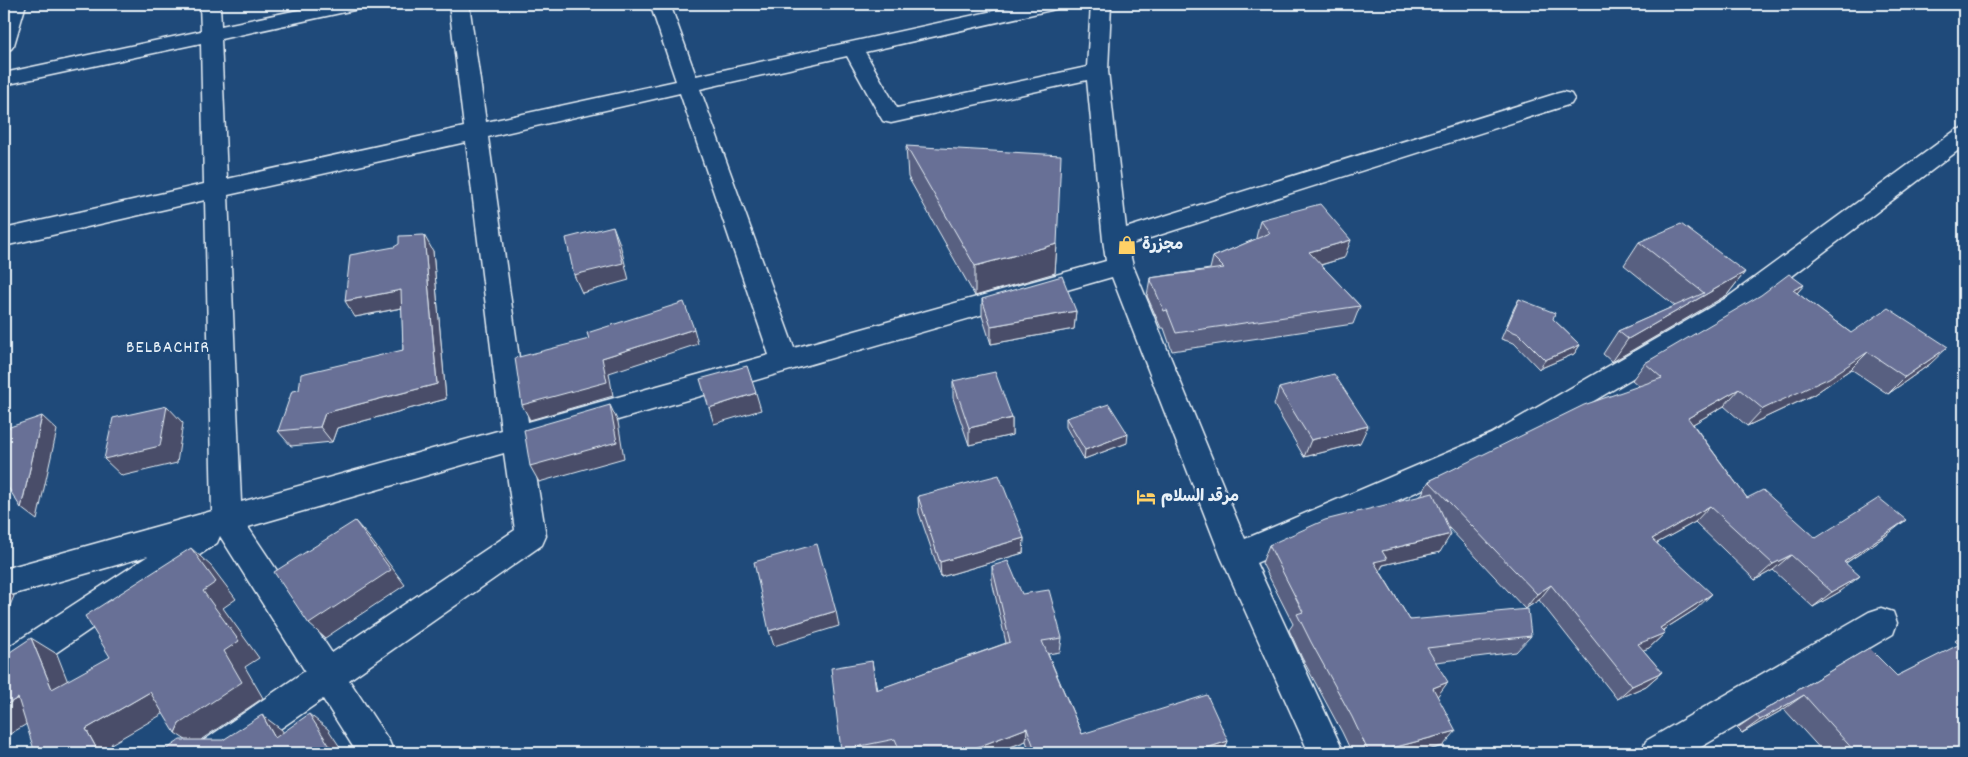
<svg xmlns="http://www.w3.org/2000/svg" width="1968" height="757" viewBox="0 0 1968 757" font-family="Dekko,'Playpen Sans Arabic',sans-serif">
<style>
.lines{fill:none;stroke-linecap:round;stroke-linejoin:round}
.minor-casing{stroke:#e8f1f8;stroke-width:3}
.minor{fill:#1f4a7a;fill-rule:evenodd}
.wall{fill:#596081;stroke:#e8f1f8}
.shaded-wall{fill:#494e69;stroke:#e8f1f8}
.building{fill:#687096;stroke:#e8f1f8}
.labels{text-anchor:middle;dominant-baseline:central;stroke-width:4.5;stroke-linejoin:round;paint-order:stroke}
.poi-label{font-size:16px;font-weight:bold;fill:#e8f1f8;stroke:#1f4a7a;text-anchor:start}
.neighbourhood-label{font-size:18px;letter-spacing:1px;fill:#e8f1f8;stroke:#1f4a7a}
</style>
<rect width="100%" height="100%" fill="#1f4a7a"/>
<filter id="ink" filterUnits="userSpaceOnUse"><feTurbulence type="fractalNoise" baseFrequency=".02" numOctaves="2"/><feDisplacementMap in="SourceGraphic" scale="10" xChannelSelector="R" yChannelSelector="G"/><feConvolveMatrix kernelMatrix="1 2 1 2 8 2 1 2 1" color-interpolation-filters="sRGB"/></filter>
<g filter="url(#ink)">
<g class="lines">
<g class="minor-casing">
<g id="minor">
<path d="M6 4H26L14 45 11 49 4 51V12Z"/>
<path d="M200 4H220L221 26 327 4H364L361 8 354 10 221 39 227 179 464 127 449 4H469L486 122 676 81 650 4H670L696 76 1025 4H1061L1058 8 1051 10 865 52 897 108 1087 67 1091 4H1111L1108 71 1126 228 1555 94 1563 92 1571 94 1574 99 1571 104 1128 245 1133 266 1245 539 1491 434 1728 297 1956 130 1964 128V146L1746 311 1511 450 1256 563 1344 753H1309L1221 557 1112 277 531 445 546 536 542 545 349 680 389 741 394 753H357L323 699 245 753H198L203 741 305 671 220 536 217 543 16 680 4 685V650L148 556 4 597V569L212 511 205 200 4 246V229L204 184 201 43 4 85V73L201 31ZM847 56 880 116 883 121 891 123 1087 80 1103 240 1106 261 794 348 700 89ZM680 93 769 355 528 422 488 137ZM466 142 501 430 241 502 228 195ZM504 453 515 530 332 653 248 527Z"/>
<path d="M1881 608 1893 612 1897 623 1893 634 1691 753H1641L1646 741 1869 612Z"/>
</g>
</g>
<use href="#minor" class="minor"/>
</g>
<g class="wall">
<path d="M906 146 1057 244 1055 273 975 296 908 177Z"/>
<path d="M1260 220 1344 258 1321 265 1360 306 1353 324 1172 351 1164 328H1161L1147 296 1150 278 1210 269 1213 257 1256 239V238Z"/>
<path d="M1639 242 1745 272 1727 295 1612 362 1603 354 1618 331 1675 306 1624 265Z"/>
<path d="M433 251 446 399 337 428 332 442 291 446 278 431 299 390 403 350 402 308 355 317Z"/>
<path d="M1804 285 1797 293 1851 333 1930 364 1888 394 1851 369 1813 395 1747 426 1724 406 1693 424 1747 498 1816 538 1887 535 1846 563 1841 591 1813 607 1773 570 1755 580 1695 522 1657 543 1696 609 1663 630 1665 633 1649 648 1643 650 1662 672 1646 686 1617 699 1539 600 1525 609 1449 528 1440 552 1383 565 1380 571 1410 620 1531 636 1516 652 1436 662 1437 696 1443 746 1416 753H1352L1342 732 1302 658 1289 630 1293 624 1262 563 1269 545 1420 497 1429 481 1639 386 1632 380 1645 363Z"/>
<path d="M982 299 1076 311 1074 329 991 344 982 316Z"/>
<path d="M1519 299 1553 319 1580 345 1574 354 1539 369 1514 343 1501 339 1514 308Z"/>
<path d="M953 381 1012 418V435L969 445 953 398Z"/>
<path d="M1279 388 1360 443 1304 457 1274 405Z"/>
<path d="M1066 418 1127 443 1084 459 1066 427Z"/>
<path d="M918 496 1024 538 1023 553 941 577 919 513Z"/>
<path d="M992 566 1022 594 1062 638 1060 652 1048 654 1082 734 1228 741 1223 753H1030L1026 741 995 753H898V752L889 753H842L841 750 872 661 877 690 1006 643 992 581Z"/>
<path d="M1964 634V753H1824L1784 709 1742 733 1737 728 1756 715 1869 648 1897 676 1960 645 1955 641Z"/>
</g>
<g class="shaded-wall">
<path d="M613 226 620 244 629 280 582 293 574 275Z"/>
<path d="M424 235 433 251 446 399 337 428 332 442 320 427 325 413 437 384Z"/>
<path d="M1351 240 1344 258 1303 270 1309 252Z"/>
<path d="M1057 244 1055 273 975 296V266Z"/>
<path d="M1745 272 1727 295 1612 362 1628 339Z"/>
<path d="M1804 285 1789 302 1793 290Z"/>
<path d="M401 290 411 306 355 317 345 301Z"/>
<path d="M1076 311 1074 329 991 344V326Z"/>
<path d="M694 329 698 344 609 373 613 396 530 420 522 405 602 358Z"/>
<path d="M1580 345 1574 354 1539 369 1545 360Z"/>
<path d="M1948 347 1930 364 1888 394 1905 377Z"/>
<path d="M1868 352 1851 369 1813 395 1747 426 1763 409Z"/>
<path d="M1739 389 1724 406 1674 435 1688 418Z"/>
<path d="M756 393 761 410 714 424 709 408Z"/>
<path d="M610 405 618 422 624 458 539 482 530 466Z"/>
<path d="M167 406 183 423 177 463 122 476 104 459Z"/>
<path d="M42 416 57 430 37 520 21 508Z"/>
<path d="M1012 418V435L969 445V428Z"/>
<path d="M1368 426 1360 443 1304 457 1311 440Z"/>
<path d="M1128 434 1127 443 1084 459 1085 450Z"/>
<path d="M1710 506 1695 522 1637 554 1652 539Z"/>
<path d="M1906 520 1887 535 1825 577 1844 562Z"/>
<path d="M355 521 369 537 405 585 325 638 309 624Z"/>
<path d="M1451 534 1440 552 1383 565 1377 576 1364 580 1382 551Z"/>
<path d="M1024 538 1023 553 941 577 940 562Z"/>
<path d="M191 548 211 566 236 599 223 608 259 658 245 667 263 698 202 739 198 748 175 733 179 724 224 651 203 591Z"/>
<path d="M1791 555 1773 570 1755 580 1773 564Z"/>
<path d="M1860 576 1841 591 1813 607 1832 592Z"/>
<path d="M1551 585 1539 600 1525 609 1537 594Z"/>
<path d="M4 590 14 596 4 620Z"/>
<path d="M1712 594 1696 609 1647 640 1665 633 1649 648 1623 658 1638 644 1660 628Z"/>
<path d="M836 611 839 626 774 646 769 631Z"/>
<path d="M31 638 57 654 77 705 52 689Z"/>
<path d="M1662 672 1646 686 1617 699 1632 686Z"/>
<path d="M1448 682 1436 698 1433 688Z"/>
<path d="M150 692 173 708 111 744 116 753H99L86 729Z"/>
<path d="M1804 695 1784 709 1742 733 1760 720Z"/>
<path d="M18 698 45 713 10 734 4 731V706Z"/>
<path d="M309 714 328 729 344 753H322Z"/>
<path d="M262 715 282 730 295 752 275 738Z"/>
<path d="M1027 728 1026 741 995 753H962Z"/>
<path d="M1456 731 1443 746 1416 753H1374Z"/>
<path d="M1228 741 1223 753H1192Z"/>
</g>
<g class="building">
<path d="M906 146 1061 155 1057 244 975 266Z"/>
<path d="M1320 204 1351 240 1309 252 1360 306 1176 333 1167 310 1164 311 1150 278 1224 268 1213 257 1270 233 1260 220Z"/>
<path d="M1681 224 1745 272 1628 339 1618 331 1704 293 1639 242Z"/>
<path d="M613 226 623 263 574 275 566 238Z"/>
<path d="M424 235 437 384 325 413 320 427 278 431 292 391 299 390 301 374 403 350 401 290 345 301 350 255 394 247 399 244V236Z"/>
<path d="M1789 274 1804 285 1793 290 1851 333 1888 308 1948 347 1905 377 1868 352 1829 378 1763 409 1739 389 1688 418 1747 498 1763 490 1816 538 1879 498 1906 520 1844 562 1860 576 1832 592 1791 555 1773 564 1710 506 1652 539 1712 594 1660 628 1665 633 1638 644 1662 672 1632 686 1551 585 1537 594 1429 481 1584 405 1662 378 1645 363 1761 295Z"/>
<path d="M1062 276 1076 311 991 326 982 299Z"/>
<path d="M1519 299 1555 313 1553 319 1580 345 1545 360 1519 334 1506 329Z"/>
<path d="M684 302 694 329 602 358 607 382 522 405 515 358 589 339 587 333Z"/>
<path d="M747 366 756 393 709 408 700 379Z"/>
<path d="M995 372 1012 418 969 428 953 381Z"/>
<path d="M1334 374 1368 426 1311 440 1279 388Z"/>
<path d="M1109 404 1128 434 1085 450 1066 418Z"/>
<path d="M610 405 617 442 530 466 524 430Z"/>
<path d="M167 406 160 446 104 459 113 418Z"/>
<path d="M42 416 21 508 4 481V429Z"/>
<path d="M999 475 1024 538 940 562 918 496Z"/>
<path d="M1433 493 1451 534 1382 551 1387 559 1374 562 1410 620 1528 609 1531 636 1427 648 1448 682 1433 688 1456 731 1374 753H1369L1352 717 1311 642 1297 614 1303 612 1269 545 1325 520Z"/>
<path d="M355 521 391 570 309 624 274 572Z"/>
<path d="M817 544 836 611 769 631 754 562Z"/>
<path d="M191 548 216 582 203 591 239 641 224 651 242 682 179 724 175 733 150 692 86 729 99 753H35L18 698 4 706V656L31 638 52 689 110 657 85 616Z"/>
<path d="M1008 561 1022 594 1049 590 1062 638 1042 641 1082 734 1207 695 1228 741 1192 753H1036L1027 728 962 753H901L895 739 841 750 831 668 872 661 876 690 1010 642 992 566Z"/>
<path d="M1964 642V753H1856L1804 695 1760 720 1756 715 1869 648 1897 676Z"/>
<path d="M309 714 331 748 322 753H161L180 740H223L262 715 275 738Z"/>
</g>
</g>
<defs>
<g id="shop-bare" transform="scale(1.5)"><path d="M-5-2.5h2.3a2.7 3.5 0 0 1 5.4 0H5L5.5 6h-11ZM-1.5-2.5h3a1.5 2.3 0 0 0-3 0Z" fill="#ffd166" stroke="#1f4a7a" stroke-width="2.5" paint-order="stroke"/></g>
<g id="hotel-bare" transform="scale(1.5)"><path d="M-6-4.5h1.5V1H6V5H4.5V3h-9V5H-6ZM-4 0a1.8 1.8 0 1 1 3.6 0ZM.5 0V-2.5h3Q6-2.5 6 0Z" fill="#ffd166" stroke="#1f4a7a" stroke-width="2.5" paint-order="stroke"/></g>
</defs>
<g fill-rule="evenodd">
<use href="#shop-bare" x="1127" y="245"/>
<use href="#hotel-bare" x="1146" y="497"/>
</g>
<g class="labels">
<g class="poi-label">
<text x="1142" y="245">مجزرة</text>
<text x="1161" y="497">مرقد السلام</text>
</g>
<g class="neighbourhood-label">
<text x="168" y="348">BELBACHIR</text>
</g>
</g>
<rect width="1968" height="757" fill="none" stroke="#1f4a7a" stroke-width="20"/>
<rect x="10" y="10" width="1948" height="737" fill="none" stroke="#e8f1f8" stroke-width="2" filter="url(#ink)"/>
</svg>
